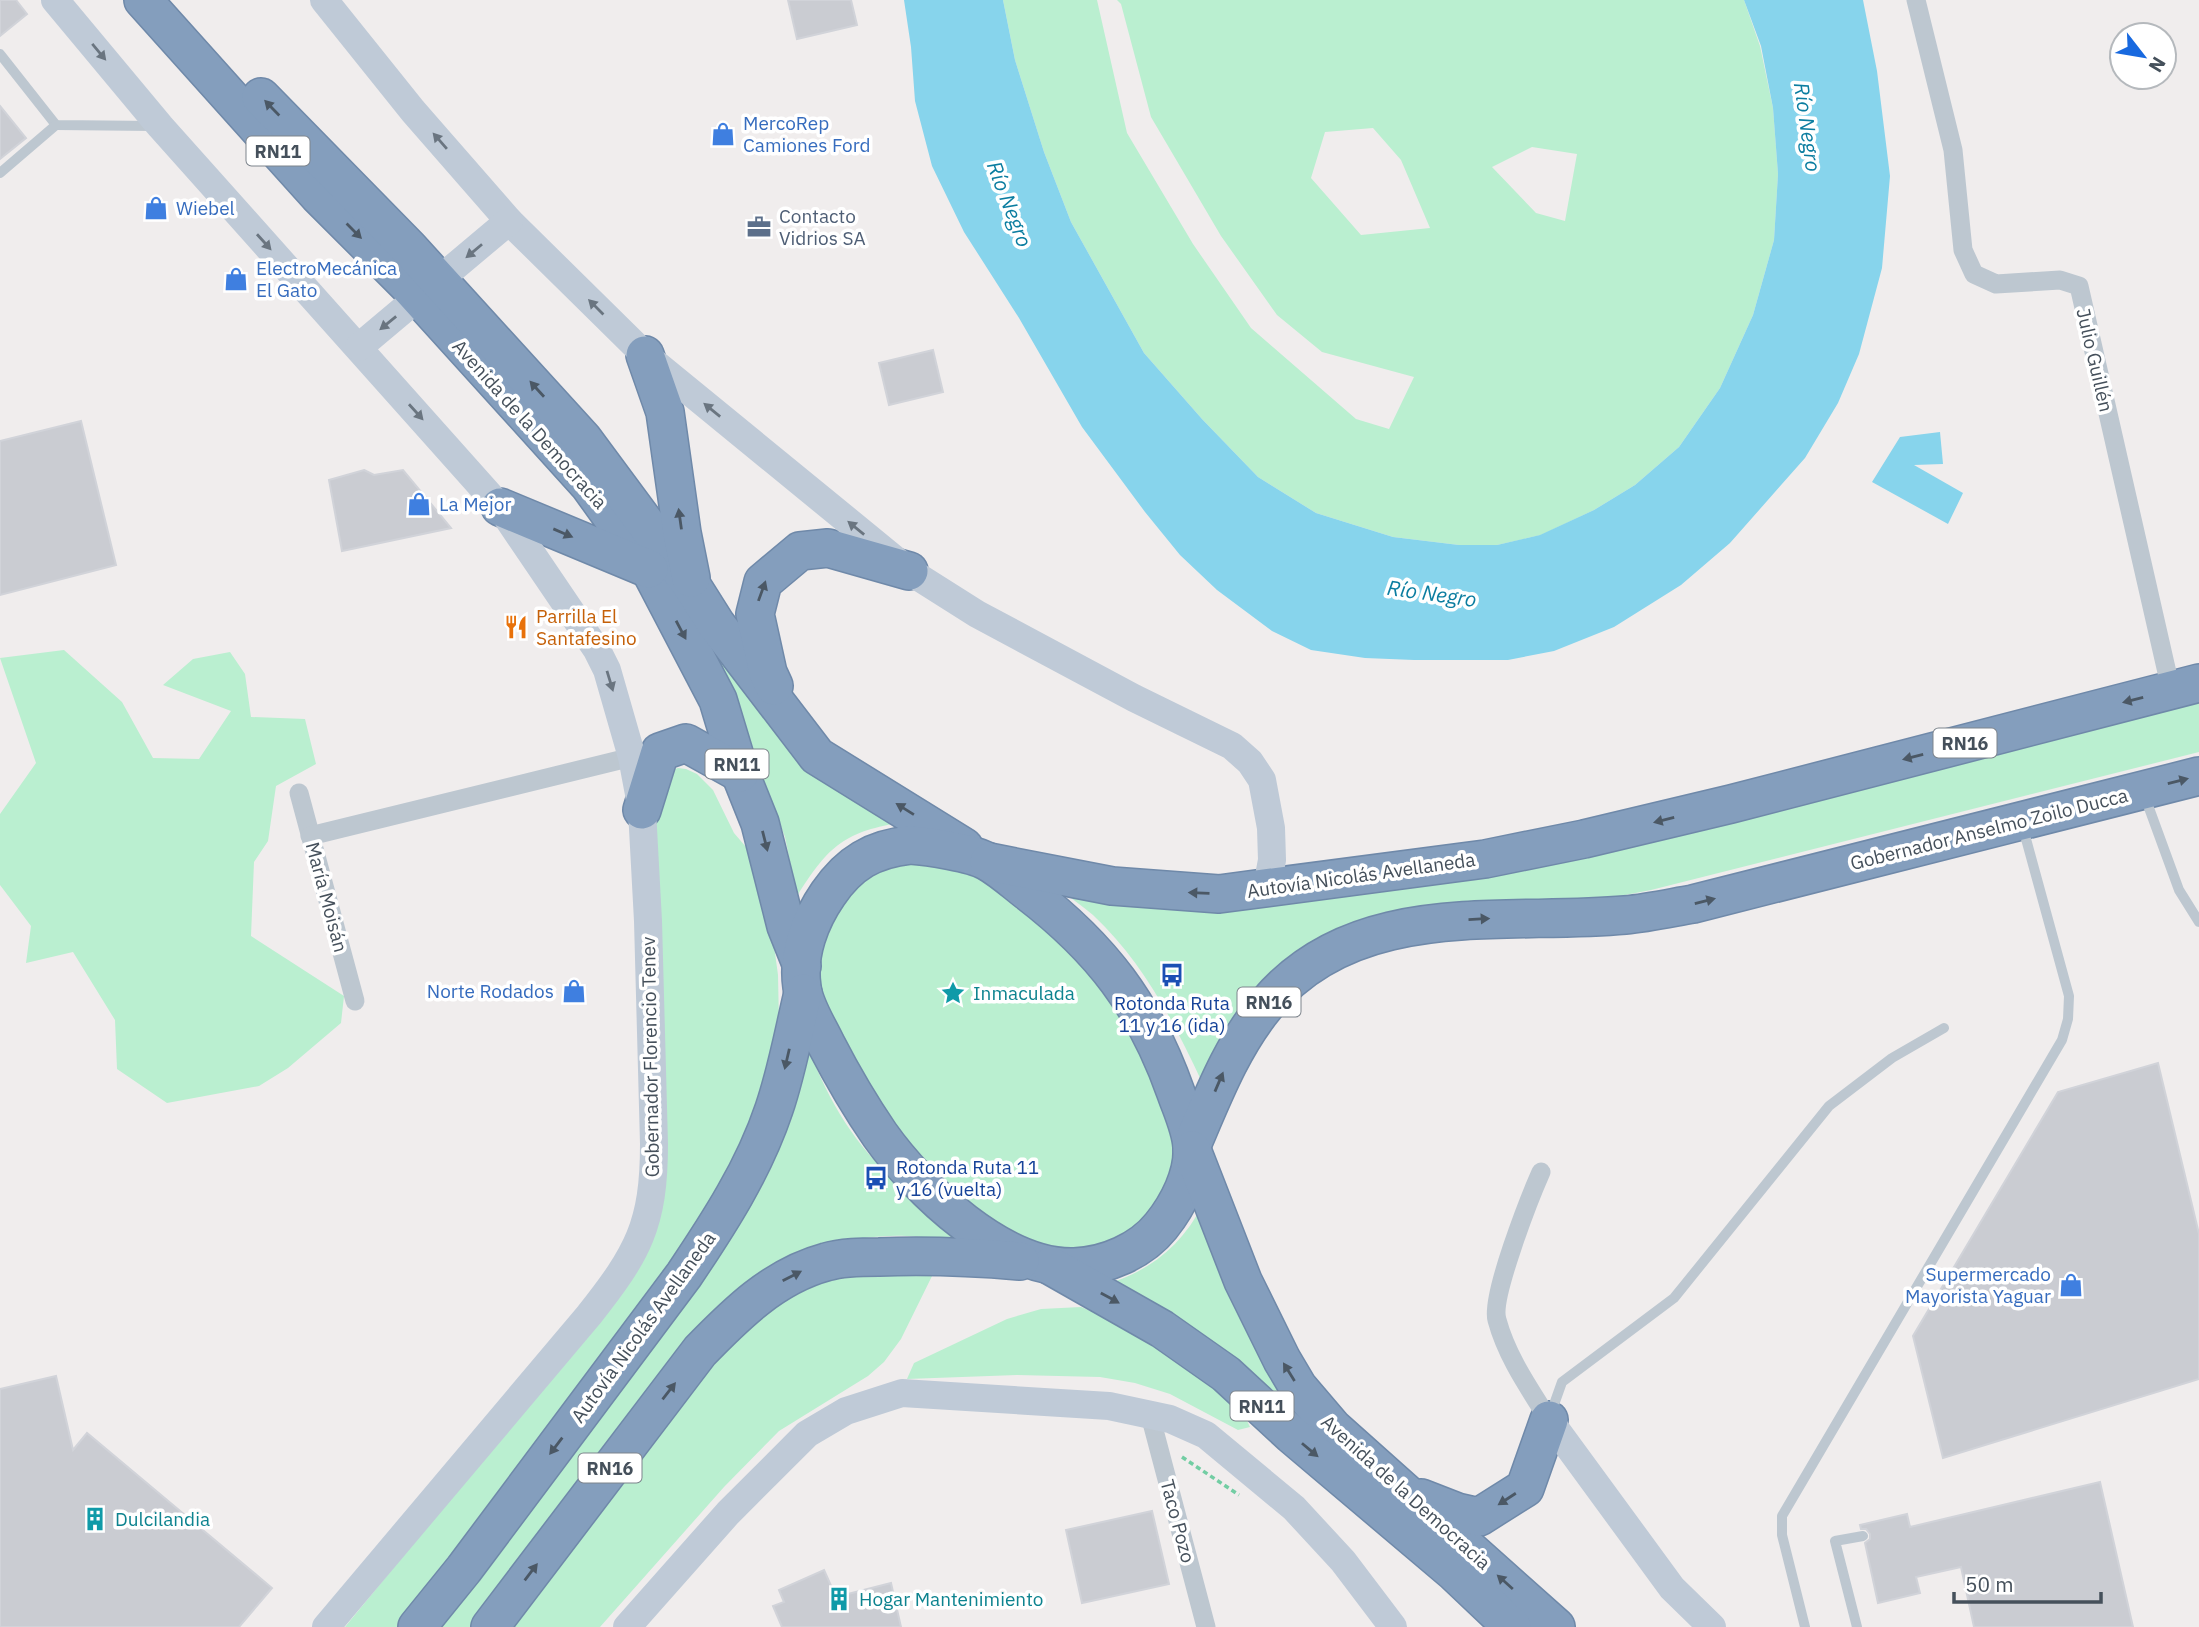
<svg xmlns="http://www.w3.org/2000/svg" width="2199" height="1627" viewBox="0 0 2199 1627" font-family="'IBM Plex Sans',sans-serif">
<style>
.green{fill:#baefd0;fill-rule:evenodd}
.water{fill:#87d4ec}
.building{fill:#caccd2;stroke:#d1d3d9;stroke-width:2}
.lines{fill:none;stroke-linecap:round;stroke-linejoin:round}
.highway-casing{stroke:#6f89a9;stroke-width:40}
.path{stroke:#72cda3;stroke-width:3.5;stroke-dasharray:5 3.5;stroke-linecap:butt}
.lane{stroke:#bdc7d0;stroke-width:10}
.street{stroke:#bdc7d0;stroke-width:19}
.secondary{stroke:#bfcad7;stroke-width:28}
.highway{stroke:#849ebd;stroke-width:37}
.oneway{fill:#6a7580}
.oneway2{fill:#4b5865}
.labels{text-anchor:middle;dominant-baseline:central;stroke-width:7;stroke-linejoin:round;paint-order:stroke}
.shield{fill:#fff;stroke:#7d848c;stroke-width:2}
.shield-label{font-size:18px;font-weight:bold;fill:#45505b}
.shop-label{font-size:19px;fill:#366cbe;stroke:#fff;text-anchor:start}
.service-label{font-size:19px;fill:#4e5e75;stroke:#fff;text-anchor:start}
.street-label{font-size:19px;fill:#45505b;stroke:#fff}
.food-label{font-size:19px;fill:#c56008;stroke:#fff;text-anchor:start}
.culture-label{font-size:19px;fill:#0d838f;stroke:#fff;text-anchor:start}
.transit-label{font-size:19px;fill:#164399;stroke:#fff}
.water-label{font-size:21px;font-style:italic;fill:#0b7da0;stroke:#fff}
</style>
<rect width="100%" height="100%" fill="#f0eded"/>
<g class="green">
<path d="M1003 0H1097L1127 133 1193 244 1251 328 1356 419 1389 429 1414 377 1322 352 1277 315 1221 236 1151 117 1121 4 1117 0H1744L1760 46 1773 108 1778 174 1774 240 1753 315 1720 388 1679 447 1635 485 1594 510 1541 535 1497 545H1459L1393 537 1316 513 1258 477 1202 419 1144 353 1071 222 1044 152 1015 60ZM1373 128 1401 160 1430 228 1361 235 1311 178 1325 132ZM1532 147 1577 154 1565 221 1536 213 1492 167Z"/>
<path d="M683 601 899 823C842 832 827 849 797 896L785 837 726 684Z"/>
<path d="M64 650 122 702 153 758 199 759 231 711 163 685 193 659 230 652 245 674 251 717 305 719 316 764 276 786 268 841 254 862 251 936 344 996 341 1023 288 1068 259 1086 167 1103 117 1069 115 1020 73 952 26 963 31 926 0 885V814L36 763 0 658Z"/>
<path d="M2199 703V752L1651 890 1599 900 1552 902 1260 988 1235 1016 1201 1080C1173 1020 1142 961 1093 915 1082 906 1070 897 1059 889L1344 894 1509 873Z"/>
<path d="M678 768 686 769 697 774 713 790 734 833 746 847 772 931 778 975 779 1023 775 1063 732 1180 401 1627H345L548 1379 647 1254 653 800 669 771Z"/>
<path d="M923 859 980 876 1046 920 1130 1019 1180 1150 1165 1201 1110 1249 1053 1250 1008 1232 964 1202 922 1164 839 1043 822 995 819 971 820 947 845 893 871 871Z"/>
<path d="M806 1041C824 1092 850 1139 891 1177 915 1198 941 1218 966 1238 946 1240 927 1237 907 1236 869 1234 831 1243 795 1256L477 1627H435L568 1458Z"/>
<path d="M1203 1204 1350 1461 1103 1285C1148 1273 1182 1246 1203 1204Z"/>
<path d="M934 1272 901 1339 884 1362 868 1376 779 1431 724 1487 600 1627H504L722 1346 794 1293 820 1283 852 1276Z"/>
<path d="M1081 1307 1117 1322 1199 1374 1241 1408 1250 1427 1238 1430 1170 1394 1135 1383 1100 1377 1017 1375 907 1379 914 1363 1007 1319 1041 1309Z"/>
</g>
<g class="water">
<path d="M904 0H1003L1015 60 1044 152 1071 222 1144 353 1202 419 1258 477 1316 513 1393 537 1459 545H1497L1540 535 1594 510 1635 485 1679 447 1720 388 1753 315 1774 240 1778 174 1773 108 1761 46 1744 0H1863L1877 71 1890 176 1882 268 1859 354 1838 403 1805 458 1730 543 1681 585 1614 627 1554 651 1508 660H1414L1365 658 1311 650 1272 631 1217 590 1180 555 1145 512 1082 427 1019 318 964 232 932 166 915 101 911 47Z"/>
<path d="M1940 432 1943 464 1914 465 1963 493 1948 524 1872 482 1900 437Z"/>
</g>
<g class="building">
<path d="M0 0H16L27 14 0 36Z"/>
<path d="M788 0H851L857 25 797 39Z"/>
<path d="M0 106 26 138 0 159Z"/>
<path d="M933 350 943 392 889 405 879 363Z"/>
<path d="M81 421 116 565 0 595V441Z"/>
<path d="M364 470 374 475 403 470 451 528 342 551 329 480Z"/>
<path d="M2158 1063 2199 1234V1379L1943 1458 1913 1336 2058 1092Z"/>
<path d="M56 1376 73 1450 87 1433 272 1588 239 1627H0V1389Z"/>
<path d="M2100 1482 2133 1627H1974L1961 1567 1916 1577 1920 1593 1878 1603 1865 1543 1870 1539V1534L1866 1529H1861L1860 1525 1907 1514 1910 1527Z"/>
<path d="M1152 1511 1169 1584 1082 1603 1066 1530Z"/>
<path d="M824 1570 836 1597 891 1583 901 1627H782L773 1606 784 1602 779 1590Z"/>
</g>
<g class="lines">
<g class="highway-casing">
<g id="highway">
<path d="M143 0 318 195 408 285 589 485 650 570 718 700 740 773 760 823 786 926 802 966"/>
<path d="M261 97 409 248 583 439 692 586 716 624 817 756 964 847"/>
<path d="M645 355 665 412 682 533 691 578"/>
<path d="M500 507 649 569"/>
<path d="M774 686 768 673 755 614 763 582 800 551 828 548 909 571"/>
<path d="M642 810 660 752 686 743 740 773"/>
<path d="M910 845C928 846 973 853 988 862 1002 870 1015 882 1028 892 1101 948 1145 1005 1176 1093 1182 1110 1191 1129 1192 1147 1194 1174 1178 1205 1161 1226 1141 1251 1106 1266 1074 1267 1002 1269 919 1190 880 1135 860 1106 842 1075 826 1044 818 1027 804 1006 802 987 797 954 810 920 828 894 849 863 873 849 910 845Z"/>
<path d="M989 862 1112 886 1219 894 1485 859 1584 839 1731 804 2199 683"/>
<path d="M1192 1145C1213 1096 1232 1046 1266 1005 1355 897 1502 926 1625 915 1648 913 1670 908 1693 904L2199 776"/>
<path d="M1192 1150 1243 1281 1282 1360 1298 1387 1333 1428 1556 1627"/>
<path d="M1051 1266 1162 1329 1226 1374 1292 1435 1454 1572 1512 1627"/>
<path d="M1421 1498 1457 1512 1479 1517 1525 1488 1549 1420"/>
<path d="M417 1627 464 1569 684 1275C719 1223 754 1169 774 1109 787 1071 794 1031 803 993"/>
<path d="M490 1627 700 1351C736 1314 774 1276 826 1262 842 1257 862 1257 879 1257 927 1255 973 1257 1020 1261"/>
</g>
</g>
<path class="path" d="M1182 1457 1239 1495"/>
<g class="lane">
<path d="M0 54 56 125 154 126"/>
<path d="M0 173 56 125"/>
<path d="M2145 797 2179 890 2199 922"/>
<path d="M1551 1413 1562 1382 1674 1298 1829 1106 1892 1058 1944 1028"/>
<path d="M1805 1627 1782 1535V1516L2062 1040 2068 1019 2069 996 2023 828"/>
<path d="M1857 1627 1835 1541 1863 1536"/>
</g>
<g class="street">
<path d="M1916 0 1953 150 1963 250 1974 274 1996 284 2060 280 2079 286 2171 690"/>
<path d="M299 793 355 1001"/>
<path d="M310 836 632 757"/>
<path d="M1541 1172C1530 1197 1490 1298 1497 1320 1507 1357 1529 1388 1549 1420"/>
<path d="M1150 1415 1206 1627"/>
</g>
<g class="secondary">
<path d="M55 0 160 126 500 507 597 650 607 670 632 757 642 810 648 921 654 1144C654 1225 638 1253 589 1315L326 1627"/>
<path d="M324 0 413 111 509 221 645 355 909 571 977 614 1134 698 1232 746 1250 762 1262 780 1271 828 1272 860 1267 887"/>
<path d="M359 347 509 221"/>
<path d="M1549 1420 1672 1588 1712 1627"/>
<path d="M627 1627 728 1513 807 1434 846 1411 902 1393 1109 1406 1170 1419 1206 1435 1294 1508 1343 1561 1393 1627"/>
</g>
<use href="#highway" class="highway"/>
</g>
<defs><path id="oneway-solid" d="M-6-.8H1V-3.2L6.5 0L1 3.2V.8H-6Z" transform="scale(1.75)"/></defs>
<g class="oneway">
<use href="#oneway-solid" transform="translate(99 52) rotate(50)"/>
<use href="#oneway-solid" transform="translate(440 141) rotate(-131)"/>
<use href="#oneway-solid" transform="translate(264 242) rotate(48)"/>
<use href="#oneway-solid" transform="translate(474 251) rotate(140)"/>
<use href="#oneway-solid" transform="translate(596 307) rotate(-135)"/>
<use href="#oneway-solid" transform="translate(388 323) rotate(141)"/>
<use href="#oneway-solid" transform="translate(712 410) rotate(-141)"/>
<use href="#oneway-solid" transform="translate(416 412) rotate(48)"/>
<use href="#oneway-solid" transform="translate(856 528) rotate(-141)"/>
<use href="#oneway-solid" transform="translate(610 681) rotate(73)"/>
</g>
<g class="oneway2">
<use href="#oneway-solid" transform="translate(272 108) rotate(-134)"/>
<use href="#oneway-solid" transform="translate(354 231) rotate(45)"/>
<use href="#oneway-solid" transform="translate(537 389) rotate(-132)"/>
<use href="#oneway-solid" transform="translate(680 519) rotate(-98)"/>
<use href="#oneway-solid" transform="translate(563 533) rotate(23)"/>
<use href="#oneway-solid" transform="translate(762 591) rotate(-70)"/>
<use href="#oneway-solid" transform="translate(681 630) rotate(62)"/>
<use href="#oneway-solid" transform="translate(2133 700) rotate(166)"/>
<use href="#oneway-solid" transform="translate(1913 757) rotate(166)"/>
<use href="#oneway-solid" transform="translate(2178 781) rotate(-14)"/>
<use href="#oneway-solid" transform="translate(905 809) rotate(-148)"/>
<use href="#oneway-solid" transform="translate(1664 820) rotate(166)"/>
<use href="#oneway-solid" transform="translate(765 841) rotate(76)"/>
<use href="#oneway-solid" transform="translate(1199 893) rotate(-178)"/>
<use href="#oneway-solid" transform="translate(1705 901) rotate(-14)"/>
<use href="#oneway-solid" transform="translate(1479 919) rotate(-3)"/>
<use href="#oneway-solid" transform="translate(787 1059) rotate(103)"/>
<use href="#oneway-solid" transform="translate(1219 1082) rotate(-67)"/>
<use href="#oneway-solid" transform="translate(792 1276) rotate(-27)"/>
<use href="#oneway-solid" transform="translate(1110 1298) rotate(29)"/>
<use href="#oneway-solid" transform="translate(1289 1372) rotate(-122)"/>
<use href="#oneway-solid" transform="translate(669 1391) rotate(-52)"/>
<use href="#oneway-solid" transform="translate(556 1446) rotate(127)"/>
<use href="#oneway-solid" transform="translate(1310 1450) rotate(40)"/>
<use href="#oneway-solid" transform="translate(1507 1499) rotate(147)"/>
<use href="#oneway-solid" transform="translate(531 1572) rotate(-53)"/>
<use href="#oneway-solid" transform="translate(1505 1582) rotate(-138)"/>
</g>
<defs>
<g id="shop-bare" transform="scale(1.89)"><path d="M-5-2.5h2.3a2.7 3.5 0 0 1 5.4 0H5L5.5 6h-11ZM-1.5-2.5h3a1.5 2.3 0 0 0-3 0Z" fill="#3f7fe0" stroke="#fff" stroke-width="2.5" paint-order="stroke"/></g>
<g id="office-bare" transform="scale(1.89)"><path d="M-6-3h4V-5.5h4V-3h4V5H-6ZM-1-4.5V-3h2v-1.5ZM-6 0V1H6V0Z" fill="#5c6f8a" stroke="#fff" stroke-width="2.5" paint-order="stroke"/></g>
<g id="restaurant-bare" transform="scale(1.89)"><path d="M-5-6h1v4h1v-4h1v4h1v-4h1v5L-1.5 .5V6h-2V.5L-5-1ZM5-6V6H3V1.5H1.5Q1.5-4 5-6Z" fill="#e8710a" stroke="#fff" stroke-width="2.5" paint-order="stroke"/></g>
<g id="bus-bare" transform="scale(1.89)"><path d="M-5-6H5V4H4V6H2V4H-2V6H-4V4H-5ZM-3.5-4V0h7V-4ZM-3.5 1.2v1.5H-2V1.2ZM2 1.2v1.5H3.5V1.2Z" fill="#1a4fb4" stroke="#fff" stroke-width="2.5" paint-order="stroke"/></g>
<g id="sight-bare" transform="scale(1.89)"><path d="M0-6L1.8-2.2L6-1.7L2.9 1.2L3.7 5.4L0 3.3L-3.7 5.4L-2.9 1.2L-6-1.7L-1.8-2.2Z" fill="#0f9aa8" stroke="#fff" stroke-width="2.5" paint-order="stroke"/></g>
<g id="building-bare" transform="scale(1.89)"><path d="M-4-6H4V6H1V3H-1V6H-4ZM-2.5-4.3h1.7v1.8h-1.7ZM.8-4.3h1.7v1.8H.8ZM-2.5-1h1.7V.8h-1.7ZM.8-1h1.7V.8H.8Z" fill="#0f9aa8" stroke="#fff" stroke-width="2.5" paint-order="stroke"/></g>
</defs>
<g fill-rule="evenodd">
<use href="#shop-bare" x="723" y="134"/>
<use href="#shop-bare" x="156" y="208"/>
<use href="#office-bare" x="759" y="227"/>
<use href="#shop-bare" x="236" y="279"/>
<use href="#shop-bare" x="419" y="504"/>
<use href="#restaurant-bare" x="516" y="627"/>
<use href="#bus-bare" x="1172" y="975"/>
<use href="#shop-bare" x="574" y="991"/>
<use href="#sight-bare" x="953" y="993"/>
<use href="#bus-bare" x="876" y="1178"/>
<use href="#shop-bare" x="2071" y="1285"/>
<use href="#building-bare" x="95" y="1519"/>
<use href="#building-bare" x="839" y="1599"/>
</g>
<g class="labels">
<g class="shield">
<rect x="246.5" y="136.5" width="63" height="29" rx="5"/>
<rect x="1933.5" y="728.5" width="63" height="29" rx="5"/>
<rect x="705.5" y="749.5" width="63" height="29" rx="5"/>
<rect x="1237.5" y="987.5" width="63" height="29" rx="5"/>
<rect x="1230.5" y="1391.5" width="63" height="29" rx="5"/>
<rect x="578.5" y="1453.5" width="63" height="29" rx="5"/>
</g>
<g class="shield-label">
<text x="278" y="151">RN11</text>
<text x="1965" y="743">RN16</text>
<text x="737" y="764">RN11</text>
<text x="1269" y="1002">RN16</text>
<text x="1262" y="1406">RN11</text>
<text x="610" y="1468">RN16</text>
</g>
<g class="shop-label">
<text x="743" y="123">MercoRep<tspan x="743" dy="22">Camiones Ford</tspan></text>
<text x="176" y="208">Wiebel</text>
<text x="256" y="268">ElectroMecánica<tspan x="256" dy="22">El Gato</tspan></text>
<text x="439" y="504">La Mejor</text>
<text x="554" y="991" text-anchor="end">Norte Rodados</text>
<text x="2051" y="1274" text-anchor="end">Supermercado<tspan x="2051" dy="22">Mayorista Yaguar</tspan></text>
</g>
<g class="service-label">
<text x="779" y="216">Contacto<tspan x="779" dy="22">Vidrios SA</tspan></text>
</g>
<g class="street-label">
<text transform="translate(2095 360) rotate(77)">Julio Guillén</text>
<text transform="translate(530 424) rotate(48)">Avenida de la Democracia</text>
<text transform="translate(1989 829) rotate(-14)">Gobernador Anselmo Zoilo Ducca</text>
<text transform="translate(1361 875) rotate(-8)">Autovía Nicolás Avellaneda</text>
<text transform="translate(327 897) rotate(75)">María Moisán</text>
<text transform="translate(650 1057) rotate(-91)">Gobernador Florencio Tenev</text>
<text transform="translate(643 1327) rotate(-54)">Autovía Nicolás Avellaneda</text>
<text transform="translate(1406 1492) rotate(42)">Avenida de la Democracia</text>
<text transform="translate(1178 1521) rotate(75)">Taco Pozo</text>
</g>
<g class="food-label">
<text x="536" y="616">Parrilla El<tspan x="536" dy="22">Santafesino</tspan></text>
</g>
<g class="culture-label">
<text x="973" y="993">Inmaculada</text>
<text x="115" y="1519">Dulcilandia</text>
<text x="859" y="1599">Hogar Mantenimiento</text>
</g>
<g class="transit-label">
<text x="1172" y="1003">Rotonda Ruta<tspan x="1172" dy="22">11 y 16 (ida)</tspan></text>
<text x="896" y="1167" text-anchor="start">Rotonda Ruta 11<tspan x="896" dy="22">y 16 (vuelta)</tspan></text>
</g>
<g class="water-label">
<text transform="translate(1808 127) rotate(82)">Río Negro</text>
<text transform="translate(1010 204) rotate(69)">Río Negro</text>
<text transform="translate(1432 593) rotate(8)">Río Negro</text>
</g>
</g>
<g transform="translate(2143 56) rotate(121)"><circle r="33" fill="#ffffff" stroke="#b5b9bd" stroke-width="2"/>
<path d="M0-5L12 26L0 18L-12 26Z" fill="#1869df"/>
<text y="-10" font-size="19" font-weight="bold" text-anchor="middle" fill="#45505b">N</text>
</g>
<path d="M1954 1592v10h147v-10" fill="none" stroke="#45505b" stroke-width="3.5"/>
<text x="1965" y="1592" font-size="21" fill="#45505b" stroke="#ffffff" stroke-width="5" paint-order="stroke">50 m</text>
</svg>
